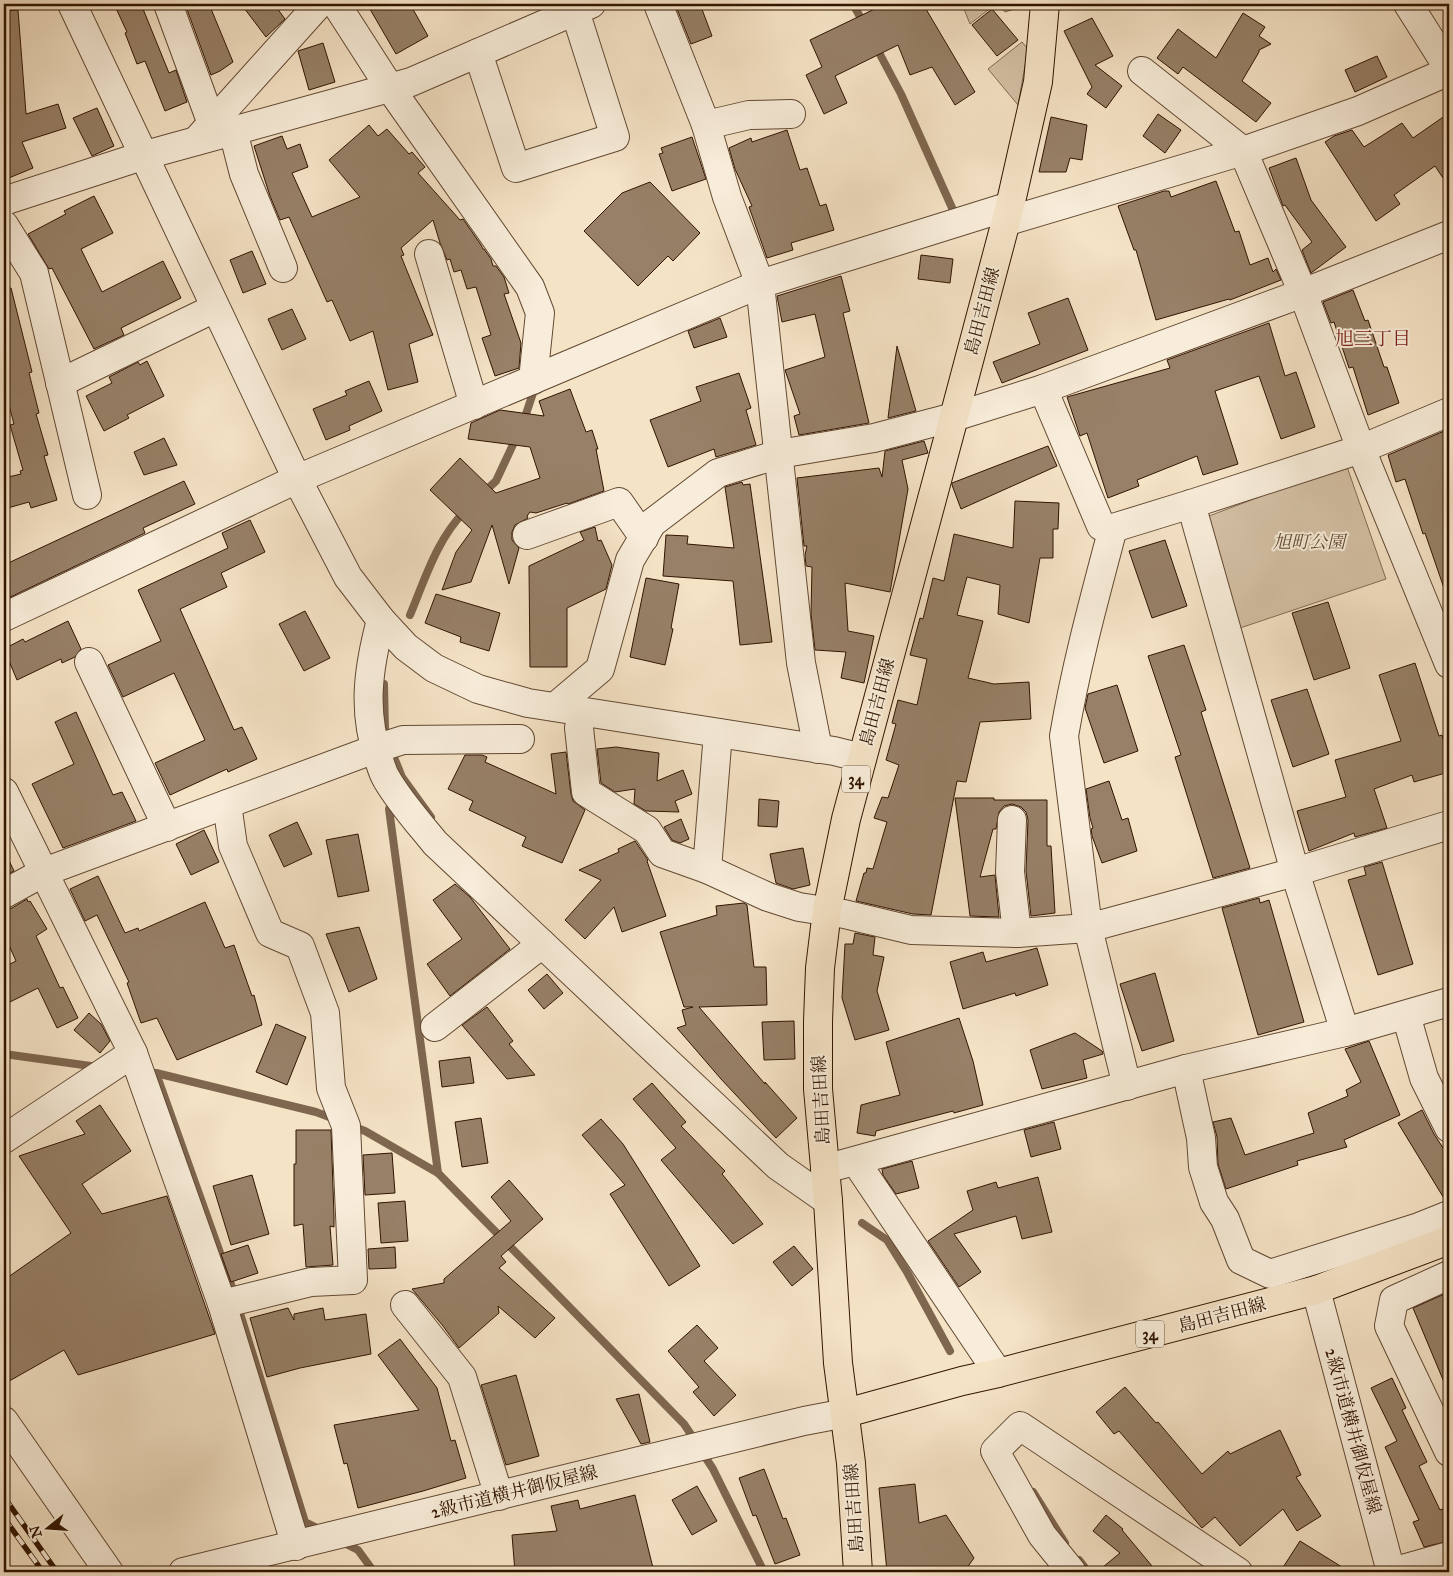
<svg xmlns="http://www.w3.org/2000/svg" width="1453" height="1576" viewBox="0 0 1453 1576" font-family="'IM FELL Great Primer','Noto Serif JP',serif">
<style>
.green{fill:#d4c0a5;stroke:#826a53}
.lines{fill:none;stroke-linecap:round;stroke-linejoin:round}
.stream{stroke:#7e664f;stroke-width:8}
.building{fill:#978067;stroke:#311401}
.minor-casing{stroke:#624832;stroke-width:30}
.major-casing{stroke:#311401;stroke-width:30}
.minor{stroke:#f8edda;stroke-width:28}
.major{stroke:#f5e3c6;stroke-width:28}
.rail-casing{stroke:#311401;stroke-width:5.5}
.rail{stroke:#f8edda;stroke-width:4;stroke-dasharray:11;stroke-linecap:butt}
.labels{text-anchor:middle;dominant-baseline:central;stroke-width:4;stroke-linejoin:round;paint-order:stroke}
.shield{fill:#f8edda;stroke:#6d5542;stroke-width:1}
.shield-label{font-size:16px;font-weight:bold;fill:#311401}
.street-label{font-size:18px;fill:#311401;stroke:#f8edda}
.park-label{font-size:18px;font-style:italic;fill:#624832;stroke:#f8edda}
.neighbourhood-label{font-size:19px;fill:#7a1f14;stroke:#f8edda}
</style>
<rect width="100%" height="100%" fill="#f5e3c6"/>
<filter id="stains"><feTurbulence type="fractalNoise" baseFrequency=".004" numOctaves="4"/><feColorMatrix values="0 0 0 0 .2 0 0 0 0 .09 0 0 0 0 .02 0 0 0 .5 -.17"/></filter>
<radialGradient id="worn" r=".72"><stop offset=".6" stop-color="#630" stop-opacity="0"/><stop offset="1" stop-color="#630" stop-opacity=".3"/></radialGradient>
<g class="green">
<path d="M962 4H1030L1005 12 1000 5 995 9 993 6 970 24Z"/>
<path d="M1022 42 1028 49 1018 105 988 69Z"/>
<path d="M1346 464 1386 579 1237 629 1209 516Z"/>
</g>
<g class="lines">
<g class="stream">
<path d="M853 4 864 24"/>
<path d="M875 45 901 94 953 210"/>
<path d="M523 423 535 387"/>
<path d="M482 494 496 481 517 436"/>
<path d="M410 615C425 579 437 539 465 511"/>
<path d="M384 684 385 730 387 736"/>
<path d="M391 750 402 777 431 817"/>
<path d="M393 799 389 809 438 1173"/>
<path d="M4 1054 98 1067"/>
<path d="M145 1072 156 1073 316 1112 337 1120"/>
<path d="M156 1073 229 1278 305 1522 321 1530"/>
<path d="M352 1126 365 1131 438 1173 684 1424 696 1442"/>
<path d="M862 1223 887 1240 907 1272 950 1351"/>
<path d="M702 1452 713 1469 764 1572"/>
<path d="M1033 1492 1065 1543"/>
<path d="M342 1542 358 1550 374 1572"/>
<path d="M1079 1560 1088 1572"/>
</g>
</g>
<g class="building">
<path d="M114 4H141L169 73 176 70 187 102 165 111 145 61 137 64 125 33 127 32Z"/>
<path d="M185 4H209L233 62 220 71 211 75Z"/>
<path d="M241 4H274L285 19 266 37Z"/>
<path d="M367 4H410L428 36 396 54Z"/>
<path d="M675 4H700L712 36 691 44Z"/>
<path d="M885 4H923L975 92 955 105 932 67 910 75 898 45 835 76 847 103 824 114 806 75 822 67 810 40Z"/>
<path d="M992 9 1018 40 997 56 972 25Z"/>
<path d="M18 10 26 114 58 104 66 128 22 142 33 168 4 180V11Z"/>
<path d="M1243 13 1265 27 1259 36 1271 44 1259 50V52L1242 81 1271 103 1256 122 1183 67 1178 74 1157 58 1178 29 1216 58Z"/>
<path d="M1092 18 1113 56 1095 65 1122 86 1106 108 1087 94 1092 87 1064 31Z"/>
<path d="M323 43 335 82 309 90 298 51Z"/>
<path d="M1377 56 1387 77 1355 92 1345 70Z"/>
<path d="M97 108 114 146 92 156 73 118Z"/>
<path d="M1449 113V187L1435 166 1394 195 1400 204 1376 221 1325 142 1334 136 1352 130 1364 147 1402 123 1413 138Z"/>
<path d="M1158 114 1181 130 1165 153 1143 136Z"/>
<path d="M1051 117 1087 125 1082 160 1070 158 1066 172H1039Z"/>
<path d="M369 125 378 136 387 129 409 154 412 152 425 167 418 173 460 220 463 219 481 245 483 249H484L491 259 493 266H496L504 277 509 293 504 294 521 343 519 368 495 376 482 338 491 335 476 287 467 289 461 270 454 272 450 259 447 260 440 243 433 220 401 248 404 255 401 256 433 335 409 344 418 382 388 390 373 331 350 341 332 300 327 302 289 217 280 220 270 196 254 146 282 136 287 149 300 144 308 167 292 173 312 217 360 197 329 160Z"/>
<path d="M787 130 800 170 807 168 820 206 826 204 834 230 791 243 793 250 767 258 749 207 752 206 735 169 729 148 751 138 752 142Z"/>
<path d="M692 137 706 179 672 191 659 154 663 153 661 148Z"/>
<path d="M1296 158 1311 200 1346 247 1311 273 1302 250 1312 242 1285 205 1283 206 1269 168Z"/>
<path d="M1216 181 1235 232 1239 231 1250 265 1268 258 1273 272 1276 269 1281 280 1230 300 1229 299 1156 320 1136 250H1134L1118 206 1164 191H1169L1171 197Z"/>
<path d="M650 182 700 233 673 261 668 256 638 286 584 231 622 193Z"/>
<path d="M94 196 113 233 81 249 102 292 163 261 181 298 121 328 124 335 94 349 52 268 49 269 28 234 66 214 64 211Z"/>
<path d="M252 251 266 284 243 293 230 260Z"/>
<path d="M921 255 953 259 950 283 918 279Z"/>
<path d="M841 276 850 311 843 313 869 423 799 435 794 416 800 414 785 370 825 357 815 314 782 322 777 296Z"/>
<path d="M4 288H11L32 372 29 373 39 413 36 414 48 455 44 456 57 500 31 508 29 502 4 509V478L21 474 20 471 23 470 10 425 14 424 5 390H8L4 373Z"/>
<path d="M1353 290 1365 321 1368 320 1384 367H1387L1399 403 1368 415 1353 367 1349 368 1334 322 1331 323 1323 302Z"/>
<path d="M1068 298 1088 350 1002 383 993 362 1040 344 1028 313Z"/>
<path d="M292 309 306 339 282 350 268 319Z"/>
<path d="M720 318 727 337 694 348 688 331Z"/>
<path d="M1269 323 1285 376 1296 372 1315 427 1281 439 1259 376 1215 391 1238 464 1203 475 1197 456 1137 480 1139 486 1108 498 1087 433 1080 436 1067 397 1170 368 1167 360Z"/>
<path d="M897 346 916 411 888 418Z"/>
<path d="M147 361 164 396 127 415 129 418 104 431 86 396 112 383 109 377 138 362 140 365Z"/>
<path d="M739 373 751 408 746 410 756 445 716 457 714 449 668 467 650 420 701 401 696 387Z"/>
<path d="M369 381 382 411 349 426 350 430 326 440 313 409 347 395 345 391Z"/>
<path d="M570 389 586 432 592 430 598 449H596L604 491 568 504 567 503 536 513 530 512 527 516 528 518 515 525 512 532V540L519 548 509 584 492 525 471 582 442 590 456 552 472 530 430 490 460 458 496 493 540 478 530 447 468 439 471 423 500 410 544 416 539 401Z"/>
<path d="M1449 429V593L1446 594 1425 533 1423 534 1405 479 1396 482 1388 455Z"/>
<path d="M164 438 177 465 144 475 134 452Z"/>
<path d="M924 441 928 453 902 460 908 489 890 592 845 583 848 631 874 636 864 683 841 678 846 652 815 650 811 614 812 567 806 566 805 555 807 546H804L797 478 879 468 882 477 885 451Z"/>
<path d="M1048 446 1057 466 961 509 952 485V483Z"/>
<path d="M184 481 195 504 143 528 145 533 4 600V565Z"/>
<path d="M742 482 743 485 750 484 772 642 740 645 733 581 663 576 666 535 688 536 687 544 734 548 725 487Z"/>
<path d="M1015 501 1059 503 1058 529H1053V558H1040L1029 623 998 614 1000 585 967 577 957 615 983 621 968 678 994 684 1029 682 1031 719 980 722 966 782 957 781 931 915 913 914 856 901 864 873H866L867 868 873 869 887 822 874 818 882 797 888 798 899 765 886 760 896 724 892 723 898 700 917 705 927 659 910 655 920 618 923 619 933 578 944 581 954 534 1013 548Z"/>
<path d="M250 520 265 552 221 573 227 587 180 609 234 730 242 727 257 759 228 772 227 769 170 795 155 763 205 740 174 673 123 697 108 665 161 641 138 590 228 548 222 533Z"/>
<path d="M595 527 598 541 601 540 612 565 606 589 567 608V667H530L529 566 584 540 580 532Z"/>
<path d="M1165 540 1187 606 1152 618 1129 551Z"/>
<path d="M646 578 679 584 671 628 673 629 665 665 630 657Z"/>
<path d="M436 594 500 613 489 651 460 642 461 637 425 623Z"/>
<path d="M1328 602 1350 668 1314 680 1292 613Z"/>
<path d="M305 611 330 658 304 671 279 624Z"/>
<path d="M68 621 81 649 75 657 62 663 61 659 17 680 4 649 23 639 25 642Z"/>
<path d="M1184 645 1206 710 1201 712 1250 868 1213 878 1175 757 1181 755 1148 656Z"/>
<path d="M1415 663 1439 736 1442 735 1449 758V772L1414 782 1412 775 1374 789 1387 828 1355 837 1354 833 1309 851 1297 811 1346 797 1335 760 1401 741 1379 675Z"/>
<path d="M1117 685 1138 751 1104 763 1085 708 1088 694Z"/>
<path d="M1307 689 1329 754 1293 767 1271 700Z"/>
<path d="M76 712 113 795 122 792 136 821 63 848 32 784 74 764 55 722Z"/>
<path d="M616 747 659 753 657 781 683 770 692 794 675 801 679 812 646 811 634 804 635 789 615 792 601 783 597 749Z"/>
<path d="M566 752 571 794 573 801 585 810 562 863 522 846 526 837 469 810 473 801 448 789 465 755H482L487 757 485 762 556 794 551 754Z"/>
<path d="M1109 781 1122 820 1128 818 1137 851 1102 863 1092 836 1091 829 1093 828 1090 818 1086 789Z"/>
<path d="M955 798H994V800H1047V846H1051L1055 913 1031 916 1026 871 1028 820 1026 812 1021 807 1012 804 1004 806 999 812 996 829H993L980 877 995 875 999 917 970 916Z"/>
<path d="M759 799 779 801 777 827 758 826Z"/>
<path d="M681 819 689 839 680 843 672 840 664 827Z"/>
<path d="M297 822 312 854 284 867 269 835Z"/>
<path d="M204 830 219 862 191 875 176 844Z"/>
<path d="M358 834 369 891 338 897 326 840Z"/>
<path d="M635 841 648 860 647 861 666 916 622 932 614 907 585 939 565 920 601 880 579 870 619 852 618 849Z"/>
<path d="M803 848 810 885 793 889 776 883 770 854Z"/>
<path d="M4 850 14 871 4 876Z"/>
<path d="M1382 862 1413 964 1378 975 1348 880 1366 875 1364 867Z"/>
<path d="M98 876 125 933 138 928 139 931 205 902 225 948 234 945 252 996 254 995 262 1025 177 1060 157 1018 141 1023 127 983 129 982 97 915 85 921 70 889Z"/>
<path d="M455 884 470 897 510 949 450 996 427 964 462 939 433 900Z"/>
<path d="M1259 898 1260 903 1269 900 1304 1022 1258 1035 1222 908Z"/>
<path d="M27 899 28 902 30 901 47 929 36 936 60 988 63 987 78 1018 57 1028 38 988 4 1005V967L16 961 4 934V910L12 908Z"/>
<path d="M744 903 747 905 754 967H766L767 1005 699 1007 765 1084V1082L797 1118 776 1138 721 1079 677 1028 686 1025 682 1010 693 1007H684L660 932 717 915 716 906Z"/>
<path d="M359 927 377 979 349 992 326 934Z"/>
<path d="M855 933 875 937 873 955 884 957 877 991 889 1030 855 1040 842 998 845 944H853Z"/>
<path d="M1037 948 1048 985 1016 996 1015 993 963 1009 950 962 983 952 986 962Z"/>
<path d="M1155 973 1174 1041 1142 1051 1120 984Z"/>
<path d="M547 974 563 993 544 1009 528 990Z"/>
<path d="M487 1007 513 1041 509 1044 535 1075 507 1079 462 1025Z"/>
<path d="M89 1013 101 1024 110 1041 100 1053 74 1030Z"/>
<path d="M959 1018 973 1061 983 1105 954 1113 953 1111 876 1131 875 1136 857 1133 861 1105 900 1095 886 1042Z"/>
<path d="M794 1021 795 1059 764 1060 762 1022Z"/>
<path d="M276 1024 306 1037 287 1085 256 1072Z"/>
<path d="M1075 1033 1102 1051 1103 1054 1083 1060 1087 1078 1042 1089 1030 1050Z"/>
<path d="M1369 1041 1400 1115 1344 1140 1347 1147 1297 1161 1298 1165 1226 1189 1218 1164 1217 1137 1213 1122 1231 1118 1245 1155 1314 1133 1308 1113 1348 1096 1346 1090 1361 1082 1345 1049Z"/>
<path d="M470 1057 474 1083 442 1087 439 1061Z"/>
<path d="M652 1083 686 1122 681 1126 725 1171 722 1174 763 1224 733 1244 661 1160 676 1148 633 1099Z"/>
<path d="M100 1105 131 1151 82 1184 102 1214 167 1196 215 1334 78 1375 64 1350 4 1384V1280L71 1233 19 1156 85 1134 76 1121Z"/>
<path d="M1422 1110 1434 1134 1449 1157V1200H1445L1398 1123Z"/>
<path d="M481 1118 488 1163 462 1167 455 1122Z"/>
<path d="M601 1119 623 1144 700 1266 669 1286 610 1194 625 1185 582 1135Z"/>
<path d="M1054 1122 1061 1149 1031 1157 1024 1130Z"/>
<path d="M296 1130H331L334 1216V1227L330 1226 333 1265 306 1267 303 1224 294 1226V1164H296Z"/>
<path d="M392 1153 395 1193 365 1195 363 1155Z"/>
<path d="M912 1161 919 1188 896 1194 883 1175 882 1169Z"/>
<path d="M252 1175 269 1234 231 1245 213 1186Z"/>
<path d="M1038 1177 1052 1232 1022 1239 1016 1216 954 1234 981 1272 959 1287 928 1241 973 1210 967 1191 996 1182 998 1188Z"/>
<path d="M509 1180 543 1219 501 1256 506 1262 499 1268 555 1318 535 1338 498 1306 499 1313 459 1348 443 1326 412 1289 444 1283V1279L511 1221 491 1197Z"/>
<path d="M405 1201 408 1241 381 1243 378 1203Z"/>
<path d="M248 1245 258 1273 231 1282 221 1254Z"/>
<path d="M794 1246 813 1269 792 1286 773 1262Z"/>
<path d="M395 1247 396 1268 369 1269 368 1249Z"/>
<path d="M1449 1292V1394L1413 1308Z"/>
<path d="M288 1308 294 1320V1314L323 1308 325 1320 366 1314 371 1354 300 1368 267 1377 250 1318Z"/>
<path d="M697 1325 718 1348 704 1361 736 1395 714 1416 693 1392 699 1387 668 1351Z"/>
<path d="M400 1339 437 1388 451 1441 455 1440 466 1478 423 1491 358 1508 347 1463 344 1464 334 1425 419 1410 378 1355Z"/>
<path d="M516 1375 539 1456 506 1465 481 1385Z"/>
<path d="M1392 1378 1406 1408 1402 1410 1427 1462 1419 1466 1440 1510 1443 1509 1449 1522V1541L1424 1547 1413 1522 1419 1520 1385 1447 1397 1441 1371 1388Z"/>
<path d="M1125 1387 1156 1423 1158 1422 1202 1474 1228 1451 1230 1454 1280 1430 1301 1475 1296 1477 1321 1516 1297 1531 1283 1509 1240 1546 1215 1517 1202 1528 1119 1431 1114 1434 1096 1412Z"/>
<path d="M639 1394 650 1442 641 1444 616 1399Z"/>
<path d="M764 1469 783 1519 786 1518 800 1555 775 1564 756 1515 753 1516 739 1478Z"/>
<path d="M915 1484 919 1523 946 1515 974 1558 964 1572H942V1568L887 1572 879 1488Z"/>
<path d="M697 1486 717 1521 692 1535 672 1500Z"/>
<path d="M635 1495 654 1572H515L512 1535 557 1531 551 1506 578 1500 580 1509Z"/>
<path d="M1106 1515 1123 1529 1122 1530 1157 1572H1097L1120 1553 1093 1531Z"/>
<path d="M1300 1541 1350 1572H1280Z"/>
</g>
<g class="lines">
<g class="minor-casing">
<g id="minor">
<path d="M72 4 297 479 348 577 381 620 406 647 434 668 478 689 528 703 834 751 862 758"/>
<path d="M168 4 212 124"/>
<path d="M336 4 390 88 530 287 540 313 533 380"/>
<path d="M658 4 706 125 727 197 760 284 801 663 818 749"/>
<path d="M1408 4 1449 69"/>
<path d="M478 53 516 168 615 137 575 11"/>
<path d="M1142 71 1243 151 1303 293 1361 449 1449 664"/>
<path d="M706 125 749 115 791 114"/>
<path d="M233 131 244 174 283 268"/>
<path d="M196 141 319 4"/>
<path d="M4 201 142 156 411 82 591 4"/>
<path d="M1005 222 1243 151 1358 111 1449 71"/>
<path d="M4 225 34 273 87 495"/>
<path d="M429 254 474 405"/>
<path d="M60 383 215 308"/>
<path d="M1043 389 1303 293 1449 235"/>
<path d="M1191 504 1295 872 1345 1032"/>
<path d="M1113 528C1095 596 1076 665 1064 736L1088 928 1127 1086"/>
<path d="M527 535 619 502 644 538"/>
<path d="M4 617 297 479 760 284 1010 206"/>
<path d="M381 620C368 669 362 712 379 760 381 766 383 773 386 778 399 801 418 822 435 843L778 1166 828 1201"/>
<path d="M89 662 167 827"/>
<path d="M555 707 600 669 630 560 652 523 718 473 779 454 874 438 954 417 1043 389 1101 526 1113 528 1191 504 1361 449 1449 412"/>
<path d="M582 712 579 728 586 792 647 830 662 853 707 869 768 897 799 907 844 914 911 930 1017 933 1088 928 1295 872 1449 825"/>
<path d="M4 792 133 1053 222 1304 296 1546"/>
<path d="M1012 820 1010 872 1017 933"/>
<path d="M707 869 718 733"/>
<path d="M4 894 44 872 375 749 403 740 520 739"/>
<path d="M1406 1015 1424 1078 1449 1128"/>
<path d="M435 1027 542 944"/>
<path d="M1186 1069 1201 1138 1203 1167 1214 1202 1225 1219 1241 1260 1270 1274 1419 1227 1449 1215"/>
<path d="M4 1139 133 1053"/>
<path d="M856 1162 998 1373"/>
<path d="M825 1169 1186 1069 1345 1032 1449 1002"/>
<path d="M1449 1275 1394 1300 1389 1326 1449 1452"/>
<path d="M1316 1290 1391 1572"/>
<path d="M222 1304 311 1282 353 1280 346 1126 331 1088 325 1013 300 946 270 933 233 846 227 804"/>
<path d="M405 1305 462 1377 499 1496"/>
<path d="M4 1421 109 1572"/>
<path d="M183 1572 804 1421 846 1413"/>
<path d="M1072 1572 1042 1535 995 1451 1020 1426 1238 1572"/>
<path d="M1392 1572 1449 1556"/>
</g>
</g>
<g class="major-casing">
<g id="major">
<path d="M846 1413 962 1381 998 1373 1316 1290 1449 1240"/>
<path d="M858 1572 851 1463 838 1363 828 1201 818 1089V1021L820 968 827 911 846 819 954 417 1010 206 1038 82 1045 4"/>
</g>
</g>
<use href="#minor" class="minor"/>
<use href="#major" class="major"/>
<g class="rail-casing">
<g id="rail">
<path d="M4 1497 57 1572"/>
<path d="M4 1518 43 1572"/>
</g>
</g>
<use href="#rail" class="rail"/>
</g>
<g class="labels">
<g class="shield">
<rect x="842" y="765.5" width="28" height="27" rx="4"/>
<rect x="1136" y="1320.5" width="28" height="27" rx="4"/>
</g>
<g class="shield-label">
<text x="856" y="779">34</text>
<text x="1150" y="1334">34</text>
</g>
<g class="street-label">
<text transform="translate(982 311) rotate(-75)">島田吉田線</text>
<text transform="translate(877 702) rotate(-75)">島田吉田線</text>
<text transform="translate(821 1100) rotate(-93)">島田吉田線</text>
<text transform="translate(1222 1315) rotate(-15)">島田吉田線</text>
<text transform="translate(1353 1431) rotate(75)">2級市道横井御仮屋線</text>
<text transform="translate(514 1492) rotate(-14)">2級市道横井御仮屋線</text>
<text transform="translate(854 1508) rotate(-94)">島田吉田線</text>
</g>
<g class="park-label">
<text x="1309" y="542">旭町公園</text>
</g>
<g class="neighbourhood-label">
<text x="1373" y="338">旭三丁目</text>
</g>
</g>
<rect width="1453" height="1576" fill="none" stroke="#f5e3c6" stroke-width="20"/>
<rect x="5" y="5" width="1443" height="1566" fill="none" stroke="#311401" stroke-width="2.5"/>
<rect x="10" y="10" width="1433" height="1556" fill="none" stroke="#311401"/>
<g transform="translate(48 1528) rotate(253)" stroke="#f8edda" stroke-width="4" paint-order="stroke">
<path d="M0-4L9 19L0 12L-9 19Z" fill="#311401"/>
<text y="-8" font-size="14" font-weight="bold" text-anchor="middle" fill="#311401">N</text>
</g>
<rect width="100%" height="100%" filter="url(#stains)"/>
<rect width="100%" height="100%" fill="url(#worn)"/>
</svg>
